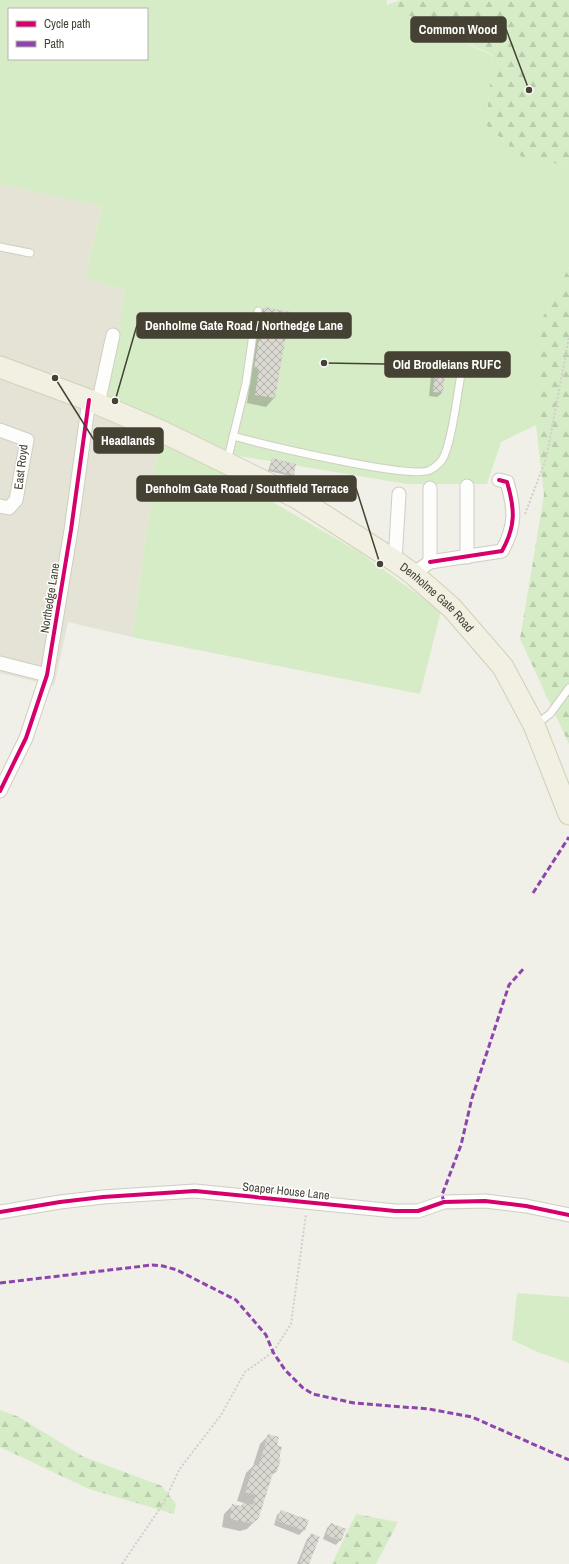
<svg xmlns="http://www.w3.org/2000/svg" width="569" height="1564" viewBox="0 0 569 1564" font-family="'Archivo Narrow',sans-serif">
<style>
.residential{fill:#e4e3d5}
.forest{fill:url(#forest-firs)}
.garden{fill:#d6ecc7;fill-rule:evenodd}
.shadow{fill:#0003}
.building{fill:url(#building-cross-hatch)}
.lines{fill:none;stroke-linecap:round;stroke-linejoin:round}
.service-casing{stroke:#cecdc5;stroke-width:9}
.minor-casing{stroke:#cecdc5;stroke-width:15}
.primary-casing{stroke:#d2d0b5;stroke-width:23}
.path{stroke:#d1cfc9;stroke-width:2;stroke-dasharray:2 2;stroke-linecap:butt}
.service{stroke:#fdfdfc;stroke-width:7}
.minor{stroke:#fdfdfc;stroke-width:13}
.primary{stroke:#f1f0e2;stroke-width:21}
.quiet{stroke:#8e44ad;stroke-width:3;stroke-dasharray:6 3;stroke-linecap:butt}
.cycleway-casing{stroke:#fff;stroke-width:6}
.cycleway{stroke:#d6006c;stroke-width:4}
.labels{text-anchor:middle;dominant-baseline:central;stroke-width:3;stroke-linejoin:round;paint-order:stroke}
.street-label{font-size:12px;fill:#454234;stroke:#fff}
.leader{fill:none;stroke:#454234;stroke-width:1.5}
.callout-dot{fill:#454234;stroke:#fff;stroke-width:1.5}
.callout{fill:#454234;stroke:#454234;stroke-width:1.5}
.callout-label{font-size:13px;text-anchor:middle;font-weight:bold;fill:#fff}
</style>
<defs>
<pattern id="forest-firs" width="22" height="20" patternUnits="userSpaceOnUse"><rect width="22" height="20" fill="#d6ecc7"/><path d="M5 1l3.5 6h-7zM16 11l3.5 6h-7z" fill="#b9ccac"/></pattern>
<pattern id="building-cross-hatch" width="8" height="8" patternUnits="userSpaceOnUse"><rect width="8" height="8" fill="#d9d8d1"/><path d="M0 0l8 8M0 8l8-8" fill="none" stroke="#b2b1aa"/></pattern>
</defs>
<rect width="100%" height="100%" fill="#f0efe8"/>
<path class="residential" d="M0 184 102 205 85 278 125 290 102 417 159 444 132 637 68 622 54 686 0 673Z"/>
<g class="forest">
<path d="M401 0H569V165L526 161 486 125 493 55 386 5Z"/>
<path d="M569 267V744L520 639 544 495 536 425V330Z"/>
<path d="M0 1410 19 1417 84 1457 162 1486 176 1504 174 1514 89 1489 0 1447Z"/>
<path d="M356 1514 398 1522 376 1564H332Z"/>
</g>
<g class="garden">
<path d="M0 0H387V5L493 56 486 125 526 161 569 165V267L536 330V425L501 442 487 484H407L233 455V479L359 552 441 611 420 694 132 637 159 444 102 417 125 290 85 278 102 206 0 184ZM9 9H147V59H9Z"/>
<path d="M517 1293 569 1297V1363L538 1352 512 1340Z"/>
</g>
<g class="shadow">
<path d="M264 308 274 398 266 407 247 403 251 377 246 376 255 317Z"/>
<path d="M437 362 445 363 442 393 437 397 429 396 432 366Z"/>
<path d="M272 459 293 474 291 476 268 471Z"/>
<path d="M269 1435 275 1445 277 1471 271 1476 256 1520 247 1529 240 1531 222 1527 224 1514 233 1505 240 1507 244 1503 237 1501 246 1473 253 1466 260 1444Z"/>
<path d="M282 1511 304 1530 299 1535 274 1525 277 1515Z"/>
<path d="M331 1524 340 1540 336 1545 323 1539 327 1528Z"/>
<path d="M312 1534 308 1564H297L307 1539Z"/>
</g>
<g class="building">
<path d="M264 307 290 312 275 398 255 395 259 369 254 368Z"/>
<path d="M436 360 446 362 443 393 433 392Z"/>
<path d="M272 458 296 464 294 475 270 469Z"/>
<path d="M268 1434 279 1437 277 1445 282 1447 279 1459H281L277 1471 274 1470 259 1517 257 1520 250 1523 230 1519 232 1504 243 1506V1503L253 1505 255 1495 245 1492 254 1464 259 1465Z"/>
<path d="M281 1510 309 1520 305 1531 277 1521Z"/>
<path d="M331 1523 346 1529 341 1541 326 1535Z"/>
<path d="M311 1533 320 1537 309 1564H299Z"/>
</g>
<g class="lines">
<g class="service-casing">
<g id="service">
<path d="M0 247 30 253"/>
<path d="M233 436C262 444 411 480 430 470 434 468 440 463 442 460 452 444 458 389 462 368"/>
<path d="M227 462 246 383 254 327 258 311"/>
<path d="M536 724 550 714 569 688"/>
</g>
</g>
<g class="minor-casing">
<g id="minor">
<path d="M98 404 113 335"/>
<path d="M0 430 27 440 16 500 9 508 0 506"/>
<path d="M467 557V486"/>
<path d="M395 561 399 494"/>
<path d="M430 562 502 551C516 526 515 509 507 482L499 480"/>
<path d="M413 574 430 562V488"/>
<path d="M0 663 47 675"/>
<path d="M0 791 26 738 47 675 71 530 89 400"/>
<path d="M0 1212 60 1202 103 1197 195 1191 395 1211H418L444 1202 485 1201 526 1206 569 1215"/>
</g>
</g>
<g class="primary-casing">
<g id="primary">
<path id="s1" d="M0 367 89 400 163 432 245 472 297 498 395 561 413 574 452 608 503 667 534 725 569 814"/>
</g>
</g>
<g class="path">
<path d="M525 514 546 459 569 337"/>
<path d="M122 1564 163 1504 179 1470 221 1415 245 1372 273 1352 291 1324 306 1214"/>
</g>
<use href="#service" class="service"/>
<use href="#minor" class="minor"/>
<use href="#primary" class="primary"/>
<g class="quiet">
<path d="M533 893 569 837"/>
<path d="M444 1202 442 1195 461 1145 472 1098 509 985 525 967"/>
<path d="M0 1283 152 1265 163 1266 177 1270 236 1300 266 1335 273 1352 285 1370 303 1388 313 1394 354 1403 429 1409 472 1417 569 1460"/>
</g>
<g class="cycleway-casing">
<g id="cycleway">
<path d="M430 562 502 551C516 526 515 509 507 482L499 480"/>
<path d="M0 791 26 738 47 675 71 530 89 400"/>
<path d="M0 1212 60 1202 103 1197 195 1191 395 1211H418L444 1202 485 1201 526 1206 569 1215"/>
</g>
</g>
<use href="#cycleway" class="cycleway"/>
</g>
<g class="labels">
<g class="street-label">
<text transform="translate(21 467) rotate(-83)">East Royd</text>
<text transform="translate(50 598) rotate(-81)">Northedge Lane</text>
<text stroke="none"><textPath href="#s1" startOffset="497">Denholme Gate Road</textPath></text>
<text transform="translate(286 1191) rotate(6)">Soaper House Lane</text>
</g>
</g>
<path class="leader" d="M529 90L506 29M115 401L137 325M324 363L385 364M55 378L94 440M380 564L356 488"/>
<g class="callout-dot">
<circle cx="529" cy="90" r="4"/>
<circle cx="115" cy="401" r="4"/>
<circle cx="324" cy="363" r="4"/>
<circle cx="55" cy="378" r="4"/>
<circle cx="380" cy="564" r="4"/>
</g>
<g class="callout">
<rect x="411" y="17" width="95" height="25" rx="4"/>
<rect x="137" y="313" width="214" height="25" rx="4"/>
<rect x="385" y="352" width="125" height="25" rx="4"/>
<rect x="94" y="428" width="69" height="25" rx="4"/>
<rect x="137" y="476" width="219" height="25" rx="4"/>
</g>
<g class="callout-label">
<text x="458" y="34">Common Wood</text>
<text x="244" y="330">Denholme Gate Road / Northedge Lane</text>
<text x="447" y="369">Old Brodleians RUFC</text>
<text x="128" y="445">Headlands</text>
<text x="247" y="493">Denholm Gate Road / Southfield Terrace</text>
</g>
<rect x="8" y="8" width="140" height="52" fill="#ffffff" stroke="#b5b3ae"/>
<rect x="16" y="21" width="20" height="6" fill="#d6006c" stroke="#b5b3ae"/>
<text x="44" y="28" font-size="12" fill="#454234">Cycle path</text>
<rect x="16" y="41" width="20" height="6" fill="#8e44ad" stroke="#b5b3ae"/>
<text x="44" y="48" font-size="12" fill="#454234">Path</text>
</svg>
